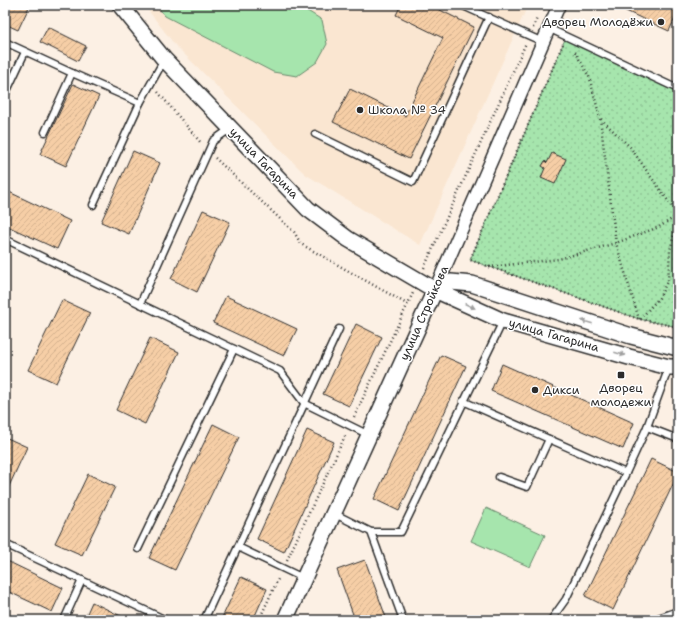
<svg xmlns="http://www.w3.org/2000/svg" width="683" height="625" viewBox="0 0 683 625" font-family="'Shantell Sans',sans-serif">
<style>
.built{fill:#fae6d1}
.grass{fill:url(#grass-dots);stroke:#68886c}
.pitch{fill:#a6e5ad;stroke:#68886c}
.building{fill:url(#building-hatch);stroke:#2b2b2b}
.lines{fill:none;stroke-linecap:round;stroke-linejoin:round}
.service-casing{stroke:#2b2b2b;stroke-width:9}
.minor-casing{stroke:#2b2b2b;stroke-width:15}
.tertiary-casing{stroke:#2b2b2b;stroke-width:18}
.path{stroke:#2b2b2b;stroke-width:2.5;stroke-dasharray:1 3;stroke-linecap:butt}
.service{stroke:#fff;stroke-width:6}
.minor{stroke:#fff;stroke-width:12}
.tertiary{stroke:#fff;stroke-width:15}
.oneway{fill:#a0a0a0}
.poi-dot{fill:#2b2b2b;stroke:#fff;stroke-width:1.5}
.labels{text-anchor:middle;dominant-baseline:central;stroke-width:3;stroke-linejoin:round;paint-order:stroke}
.poi-label{font-size:12px;fill:#2b2b2b;stroke:#fff;text-anchor:start}
.street-label{font-size:12px;fill:#2b2b2b;stroke:#fff}
</style>
<defs>
<pattern id="grass-dots" width="8" height="8" patternUnits="userSpaceOnUse"><rect width="8" height="8" fill="#a6e5ad"/><path d="M2 2h.1M6 6h.1" fill="none" stroke="#8fc595" stroke-width="1.8" stroke-linecap="round"/></pattern>
<pattern id="building-hatch" width="6" height="6" patternUnits="userSpaceOnUse"><rect width="6" height="6" fill="#f6cea6"/><path d="M-1 1l2-2M0 6l6-6M5 7l2-2" fill="none" stroke="#d3b18f"/></pattern>
</defs>
<rect width="100%" height="100%" fill="#fcf0e4"/>
<filter id="ink" filterUnits="userSpaceOnUse"><feTurbulence type="fractalNoise" baseFrequency=".025" numOctaves="2"/><feDisplacementMap in="SourceGraphic" scale="8" xChannelSelector="R" yChannelSelector="G"/><feConvolveMatrix kernelMatrix="1 2 1 2 8 2 1 2 1" color-interpolation-filters="sRGB"/></filter>
<g filter="url(#ink)">
<path class="built" d="M144 5H528L420 245 305 174 175 45Z"/>
<path class="grass" d="M566 37 678 89V327L639 319 470 260Z"/>
<g class="pitch">
<path d="M156 5H298L322 20 327 44 317 62 297 76 273 72 165 16Z"/>
<path d="M486 508 545 535 530 567 471 541Z"/>
</g>
<g class="building">
<path d="M5 5H30L18 30 5 24Z"/>
<path d="M401 5H430L474 27 409 159 333 122 350 89 405 116 443 38 396 15Z"/>
<path d="M613 5H678V12L669 31Z"/>
<path d="M48 27 86 46 78 61 40 42Z"/>
<path d="M73 84 99 96 66 166 40 154Z"/>
<path d="M133 151 160 163 129 234 101 222Z"/>
<path d="M552 153 566 159 555 184 541 178 545 168 542 166 545 161 547 163Z"/>
<path d="M5 190 70 221 57 249 5 225Z"/>
<path d="M203 210 230 222 197 292 171 279Z"/>
<path d="M226 296 297 329 284 356 213 323Z"/>
<path d="M62 300 90 313 56 383 28 370Z"/>
<path d="M356 324 382 337 349 406 323 394Z"/>
<path d="M150 338 179 352 145 424 116 410Z"/>
<path d="M441 355 466 366 399 511 374 499Z"/>
<path d="M502 364 634 423 623 449 491 391Z"/>
<path d="M213 424 239 437 175 570 149 558Z"/>
<path d="M307 430 334 442 284 552 257 539Z"/>
<path d="M5 437 27 447 5 495Z"/>
<path d="M651 459 678 472V474L613 610 585 596Z"/>
<path d="M88 474 115 487 82 555 55 543Z"/>
<path d="M5 560 63 588 52 612 5 590Z"/>
<path d="M365 560 387 620H355L337 570Z"/>
<path d="M241 577 267 589 253 620H221Z"/>
<path d="M92 602 129 620H84Z"/>
</g>
<g class="lines">
<g class="service-casing">
<g id="service">
<path d="M461 5 543 42"/>
<path d="M548 28 678 89"/>
<path d="M5 42 72 73"/>
<path d="M5 95 25 52"/>
<path d="M45 132 72 73 140 103 164 60"/>
<path d="M315 134 413 182 489 17"/>
<path d="M93 205 140 103"/>
<path d="M5 239 280 371 304 403 369 435"/>
<path d="M140 304 213 141 231 128"/>
<path d="M463 401 626 473 647 427 669 367"/>
<path d="M647 427 678 439"/>
<path d="M499 477 527 487 549 439"/>
<path d="M333 513 371 532H401L503 321"/>
<path d="M371 532 403 620"/>
<path d="M5 544 166 620"/>
<path d="M238 547 303 578"/>
<path d="M138 549 234 349"/>
<path d="M64 620 82 580"/>
<path d="M204 620 339 329"/>
<path d="M551 620 566 599 626 473"/>
<path d="M653 620 678 611"/>
</g>
</g>
<g class="minor-casing">
<path id="minor" d="M435 290 559 5"/>
</g>
<g class="tertiary-casing">
<g id="tertiary">
<path d="M120 5 164 59 308 209 348 239 435 290 503 321 629 357 669 367H678"/>
<path d="M435 290 451 282 472 284 631 336 678 348"/>
<path d="M285 620 435 290"/>
</g>
</g>
<g class="path">
<path d="M533 28 537 18"/>
<path d="M563 44 470 260 639 319 678 327"/>
<path d="M575 52 589 76 600 118 616 243 639 319"/>
<path d="M158 92 201 143"/>
<path d="M601 119 630 147 678 215"/>
<path d="M215 158 294 232 301 244 407 304"/>
<path d="M489 267 559 259 616 243 659 227 678 215"/>
<path d="M424 268 526 43"/>
<path d="M640 319 659 298 668 280 670 251 678 216"/>
<path d="M354 417 413 293"/>
<path d="M287 560 346 434"/>
<path d="M259 620 279 577"/>
</g>
<use href="#service" class="service"/>
<use href="#minor" class="minor"/>
<use href="#tertiary" class="tertiary"/>
</g>
<defs><path id="oneway-solid" d="M-6-.8H1V-3.2L6.5 0L1 3.2V.8H-6Z"/></defs>
<g class="oneway">
<use href="#oneway-solid" transform="translate(470 306) rotate(25)"/>
<use href="#oneway-solid" transform="translate(587 322) rotate(-162)"/>
<use href="#oneway-solid" transform="translate(620 354) rotate(16)"/>
</g>
</g>
<g class="poi-dot">
<circle cx="661" cy="22" r="4"/>
<circle cx="360" cy="110" r="4"/>
<rect x="617" y="371" width="8" height="8" rx="2"/>
<circle cx="535" cy="390" r="4"/>
</g>
<g class="labels">
<g class="poi-label">
<text x="653" y="22" text-anchor="end">Дворец Молодёжи</text>
<text x="368" y="110">Школа № 34</text>
<text x="621" y="388" text-anchor="middle">Дворец<tspan x="621" dy="14">молодежи</tspan></text>
<text x="543" y="390">Дикси</text>
</g>
<g class="street-label">
<text transform="translate(264 163) rotate(46)">улица Гагарина</text>
<text transform="translate(424 313) rotate(-66)">улица Стройкова</text>
<text transform="translate(554 335) rotate(16)">улица Гагарина</text>
</g>
</g>
<rect width="683" height="625" fill="none" stroke="#fff" stroke-width="20"/>
<rect x="10" y="10" width="663" height="605" fill="none" stroke="#2b2b2b" stroke-width="1.5" filter="url(#ink)"/>
</svg>
